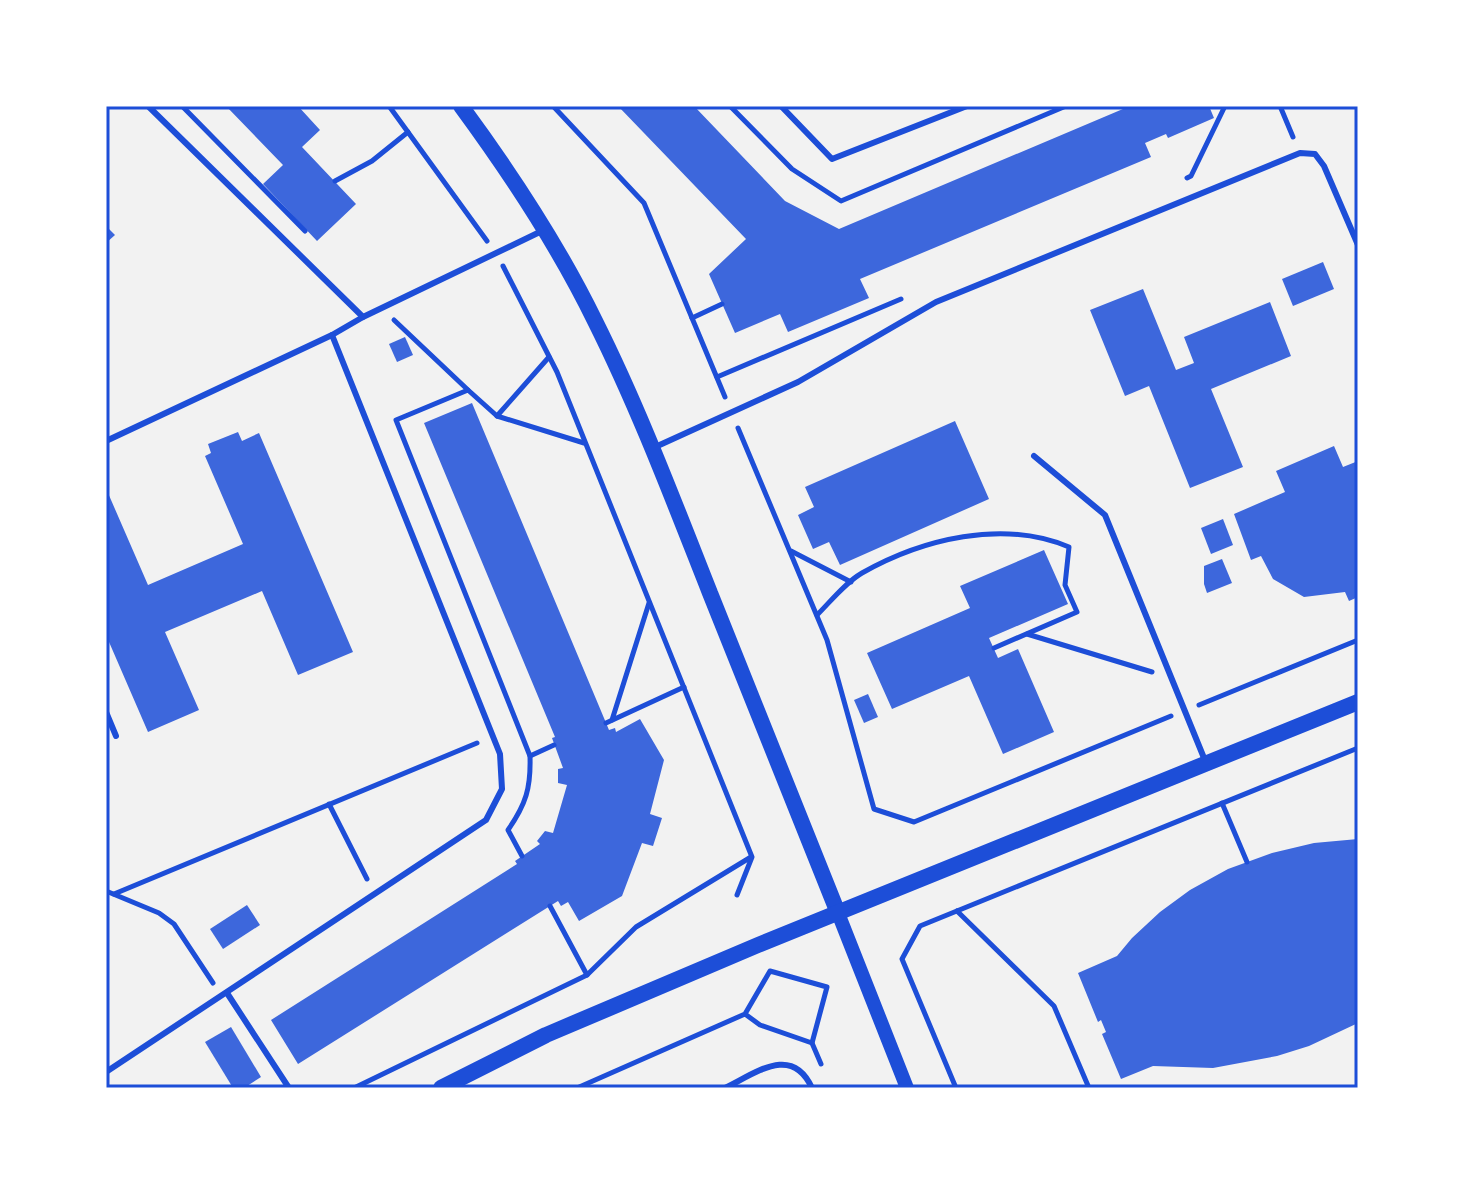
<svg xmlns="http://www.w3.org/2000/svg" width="1464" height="1194" viewBox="0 0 1464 1194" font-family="'Playfair Display',serif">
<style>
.building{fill:#3d67dc}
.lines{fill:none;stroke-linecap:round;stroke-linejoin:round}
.path{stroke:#1d4ed8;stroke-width:5}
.service{stroke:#1d4ed8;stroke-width:6}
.tertiary{stroke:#1d4ed8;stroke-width:14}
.secondary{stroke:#1d4ed8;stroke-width:16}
.neatline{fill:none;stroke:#1d4ed8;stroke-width:3}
</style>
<rect width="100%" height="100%" fill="#f2f2f2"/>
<g class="building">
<path d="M226 106H298L320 130 302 147 356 204 317 241 263 184 283 165Z"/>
<path d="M618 106H694L785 201 839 229 1130 106H1209L1214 118 1168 138 1166 134 1145 143 1151 157 860 279 869 298 788 332 780 314 735 333 709 274 746 239Z"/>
<path d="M106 226 115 235 106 243Z"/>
<path d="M1323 262 1334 289 1293 306 1282 279Z"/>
<path d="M1143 289 1176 370 1194 363 1184 337 1270 302 1291 356 1211 389 1243 467 1190 488 1149 386 1125 396 1090 310Z"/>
<path d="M405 337 413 355 397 362 389 344Z"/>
<path d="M472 403 609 730 615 728 616 732 640 719 664 760 650 814 662 818 653 846 642 843 622 896 579 921 568 902 561 906 558 901 298 1064 271 1020 517 864 515 861 540 844 537 841 545 831 553 833 567 785 558 783V769L563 768 552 738 555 737 424 423Z"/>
<path d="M955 421 989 499 840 565 829 542 813 549 798 515 814 507 805 487Z"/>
<path d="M238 432 242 441 259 433 353 652 298 675 262 591 165 632 199 710 148 732 106 635V494L108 493 148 585 243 544 205 456 211 453 208 444Z"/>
<path d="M1334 446 1343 467 1358 461V597L1349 601 1345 592 1304 597 1273 579 1261 556 1251 560 1234 514 1285 492 1276 471Z"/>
<path d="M1223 519 1233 545 1211 554 1201 528Z"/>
<path d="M1044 550 1068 604 989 638 998 658 1018 649 1054 732 1003 754 969 676 892 709 867 653 970 608 960 586Z"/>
<path d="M1222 559 1232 583 1207 593 1204 584V566Z"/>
<path d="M868 694 878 717 864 723 854 700Z"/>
<path d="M1358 839V1023L1309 1046 1277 1056 1213 1068 1153 1066 1121 1079 1102 1034 1106 1032 1101 1020 1098 1022 1078 973 1117 956 1132 938 1160 912 1190 890 1228 869 1272 853 1314 843Z"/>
<path d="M247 905 260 925 223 949 210 929Z"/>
<path d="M231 1027 261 1077 244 1088H233L205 1042Z"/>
</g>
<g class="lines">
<g class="path">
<path d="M182 106 305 231"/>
<path d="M389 106 487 241"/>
<path d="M553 106 644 203 725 397"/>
<path d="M730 106 792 169 841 201 1066 106"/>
<path d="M1280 106 1293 137"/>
<path d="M1187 178 1191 176 1225 106"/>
<path d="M335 181 372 161 408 132"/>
<path d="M503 266 557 372 752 857 737 895"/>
<path d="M692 318 722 304"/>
<path d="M394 320 468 390"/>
<path d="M717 377 901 299"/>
<path d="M497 416 549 357"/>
<path d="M738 428 827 640 874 809 914 822 1171 716"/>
<path d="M791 551 851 582"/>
<path d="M817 615C831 601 845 583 862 573 922 539 1003 519 1069 547L1065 585 1077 612 994 648"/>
<path d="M1027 634 1152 672"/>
<path d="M1199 705 1358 640"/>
<path d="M612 720 649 603"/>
<path d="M606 723 684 687"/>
<path d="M530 756 554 745"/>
<path d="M1222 803 1247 862"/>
<path d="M329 804 367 879"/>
<path d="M522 856 508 830C526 804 531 788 530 756L396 420 468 390 497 416 584 443"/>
<path d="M106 891 159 913 174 924 213 983"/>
<path d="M114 894 477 743"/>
<path d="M550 906 587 975"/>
<path d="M957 911 1054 1006 1089 1088"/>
<path d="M812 1043 821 1064"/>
<path d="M354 1088 587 975 636 927 751 857"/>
<path d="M577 1088 745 1014 770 971 827 987 812 1043 760 1025 745 1014"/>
<path d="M956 1088 902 959 920 926 1358 748"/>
</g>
<g class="service">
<path d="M148 106 363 317"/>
<path d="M781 106 832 159 967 106"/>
<path d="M106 441 332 335 363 317 544 230"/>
<path d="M653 448 798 382 936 302 1300 153 1315 154 1324 166 1358 245"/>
<path d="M1034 456 1105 515 1206 763"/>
<path d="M106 712 116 736"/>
<path d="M227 993 289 1088"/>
<path d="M106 1072 486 820 502 789 500 754 332 335"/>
<path d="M725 1088C756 1073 792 1044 812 1088"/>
</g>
<path class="tertiary" d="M838 913 907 1088"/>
<g class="secondary">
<path d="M461 106C511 174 558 245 595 321 639 409 674 502 710 593 753 700 796 807 838 913"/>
<path d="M441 1088 546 1035 758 945 1358 702"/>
</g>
</g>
<rect width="1464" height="1194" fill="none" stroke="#ffffff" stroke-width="216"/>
<rect x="108" y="108" width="1248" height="978" class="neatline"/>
</svg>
